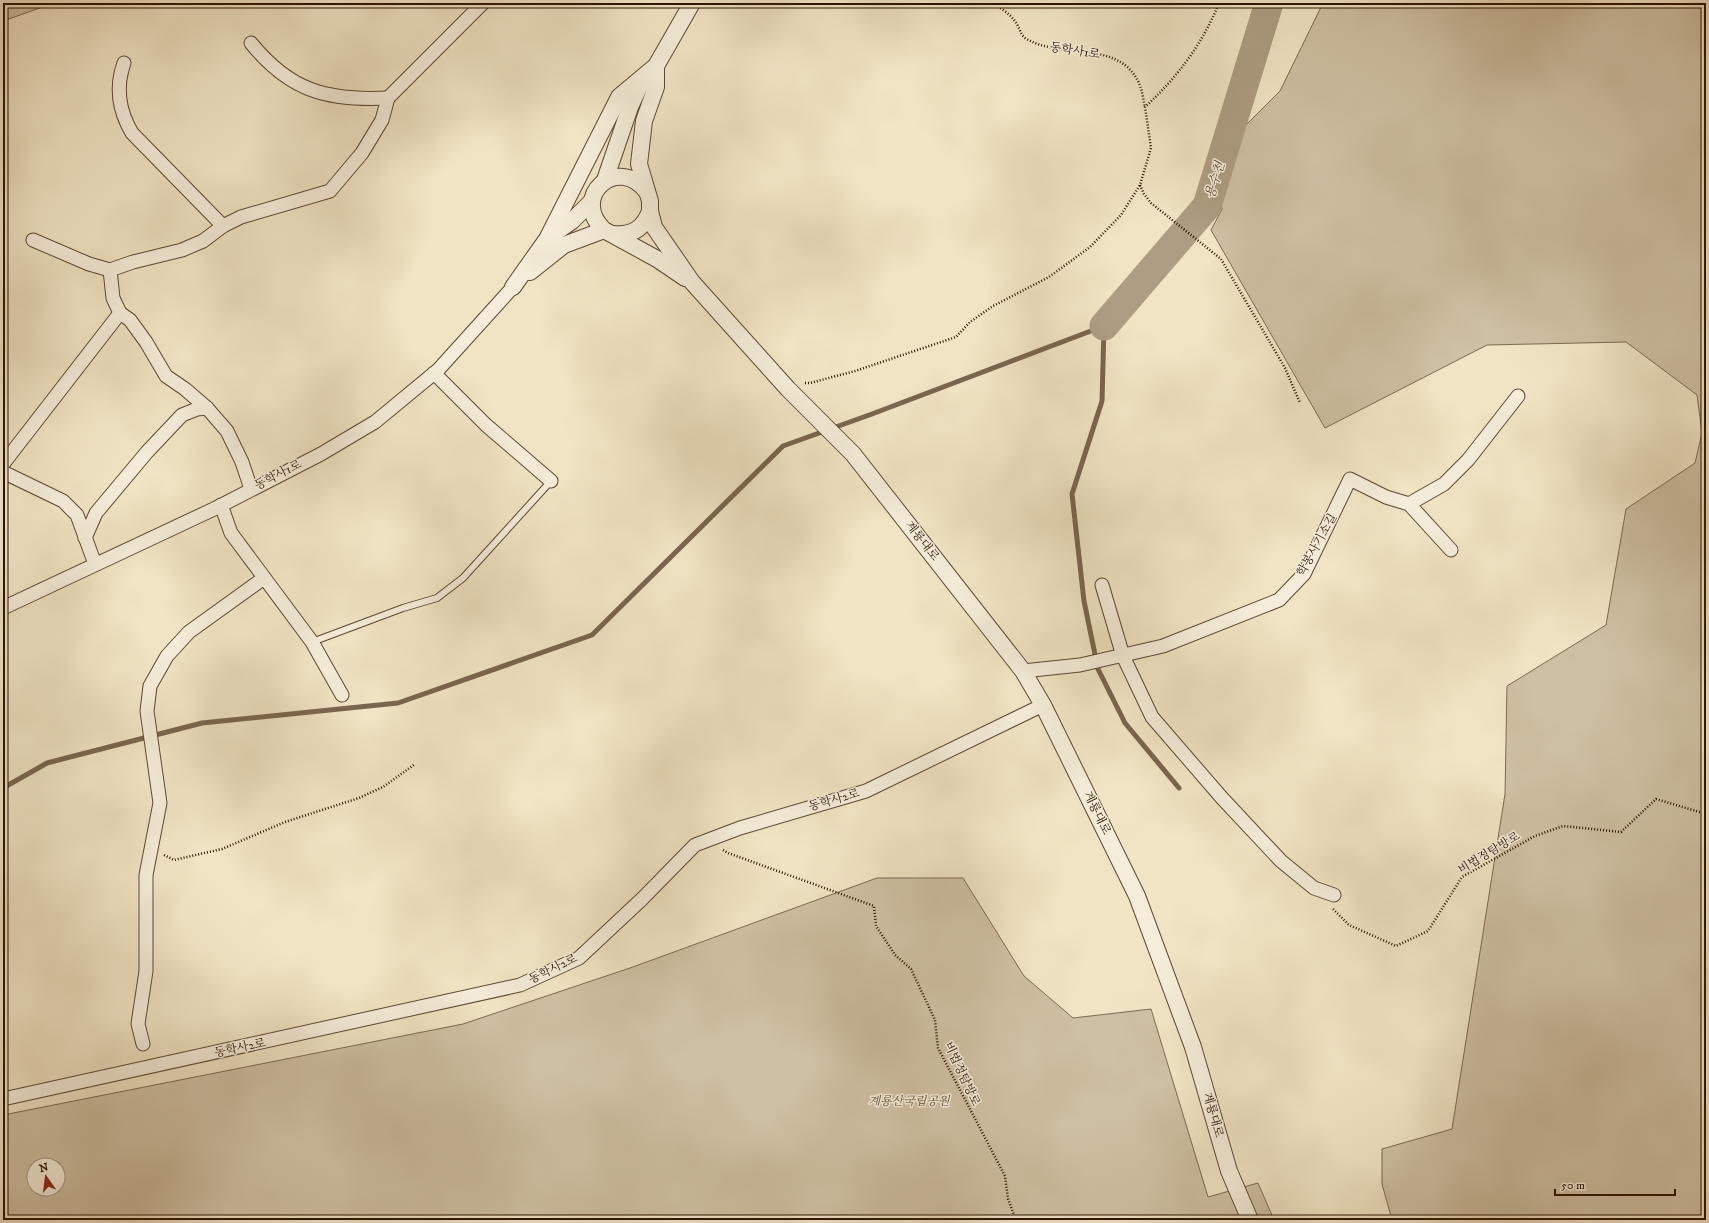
<svg xmlns="http://www.w3.org/2000/svg" width="1709" height="1223" viewBox="0 0 1709 1223" font-family="'IM FELL DW Pica','Noto Serif KR',serif">
<style>
.green{fill:#cec0a3;stroke:#7c6a52;fill-rule:evenodd}
.lines{fill:none;stroke-linecap:round;stroke-linejoin:round}
.stream{stroke:#79664e;stroke-width:5}
.river{stroke:#ad9d82;stroke-width:29}
.service-casing{stroke:#5c4732;stroke-width:8}
.minor-casing{stroke:#5c4732;stroke-width:15}
.tertiary-casing{stroke:#5c4732;stroke-width:18}
.path{stroke:#2a1301;stroke-width:2.5;stroke-dasharray:1 2;stroke-linecap:butt}
.service{stroke:#f5edd9;stroke-width:6}
.minor{stroke:#f5edd9;stroke-width:13}
.tertiary{stroke:#f5edd9;stroke-width:16}
.labels{text-anchor:middle;dominant-baseline:central;stroke-width:3;stroke-linejoin:round;paint-order:stroke}
.street-label{font-size:12px;fill:#2a1301;stroke:#f5edd9}
.park-label{font-size:12px;font-style:italic;fill:#63503a;stroke:#f5edd9}
.water-label{font-size:13px;font-style:italic;fill:#5e4a35;stroke:#f5edd9}
</style>
<rect width="100%" height="100%" fill="#f0e4c4"/>
<filter id="stains"><feTurbulence type="fractalNoise" baseFrequency=".005" numOctaves="4"/><feColorMatrix values="0 0 0 0 .2 0 0 0 0 .09 0 0 0 0 .02 0 0 0 .5 -.17"/></filter>
<radialGradient id="worn" r=".72"><stop offset=".6" stop-color="#630" stop-opacity="0"/><stop offset="1" stop-color="#630" stop-opacity=".3"/></radialGradient>
<g class="green">
<path d="M3 3H54L3 21Z"/>
<path d="M1323 3H1706V1220H1392L1382 1184V1149L1452 1129 1505 794 1507 686 1606 625 1626 509 1695 463 1702 433 1697 395 1626 342 1487 345 1325 428 1211 230 1222 209 1220 196 1222 176 1230 147 1243 128 1280 91Z"/>
<path d="M877 878H963L1024 976 1073 1018 1151 1009 1208 1197 1258 1183 1274 1220H3V1115L463 1024 630 968ZM34 1165H58V1189H34Z"/>
</g>
<g class="lines">
<path class="stream" d="M3 788 47 763 202 723 398 703 592 635 783 446 872 414 1104 326 1102 401 1072 494 1084 601 1098 669 1125 723 1179 788"/>
<path class="river" d="M1104 326 1207 206 1269 3"/>
<g class="service-casing">
<path id="service" d="M312 642 403 608 437 598 463 578 551 481"/>
</g>
<g class="minor-casing">
<g id="minor">
<path d="M251 43C290 91 327 101 388 98"/>
<path d="M124 63C115 88 119 111 132 133L223 226"/>
<path d="M33 240 89 264 110 270 133 262 182 250 203 241 223 226 241 217 330 191 362 153 382 120 388 98 483 3"/>
<path d="M110 270 113 298 120 313 130 320 146 342 166 376 185 389 207 408 227 431 242 462 251 489"/>
<path d="M434 373 486 425 551 481"/>
<path d="M3 464 120 313"/>
<path d="M3 472 63 501 77 515 95 564"/>
<path d="M1409 504 1444 484 1468 460 1518 396"/>
<path d="M221 505 231 533 312 642 342 695"/>
<path d="M85 538 96 513 147 452 182 415 197 409 207 408"/>
<path d="M1102 585 1123 656 1152 717 1222 798 1281 861 1314 888 1334 895"/>
<path d="M3 608 216 508 321 454 375 422 438 370 513 287"/>
<path d="M1023 671 1080 665 1163 646 1279 600 1304 574 1350 479 1386 497 1409 504 1451 550"/>
<path d="M143 1044 138 1024 146 971V875L160 803 147 711 150 686 167 656 189 632 264 578"/>
<path d="M3 1099 520 985 579 958 642 899 695 845 740 828 866 791 1043 705"/>
</g>
</g>
<g class="tertiary-casing">
<g id="tertiary">
<path d="M656 66V87L644 121 639 164 650 201V211L654 227 692 282 788 389 853 454 1023 671 1043 705 1137 896 1193 1047 1229 1171 1250 1220"/>
<path d="M605 180 630 107 643 79"/>
<path d="M647 192C618 153 569 197 604 230L657 259 685 278"/>
<path d="M613 234C632 236 644 228 650 211"/>
<path d="M549 237 572 221 592 201"/>
<path d="M530 272 564 245 604 230"/>
<path d="M513 287 547 239 619 97 656 66 692 3"/>
</g>
</g>
<g class="path">
<path d="M993 3C1000 8 1009 13 1014 20 1019 25 1020 34 1025 38 1060 60 1116 39 1138 81 1142 88 1143 99 1145 107"/>
<path d="M1140 185 1144 194 1151 203 1221 259 1285 368 1300 403"/>
<path d="M805 383H810L855 371 956 337 970 322 993 306 1049 277 1090 247 1121 215 1140 185 1151 148 1145 107C1177 78 1203 43 1219 3"/>
<path d="M723 850 728 853 874 906 876 926 895 955 911 969 935 1020 938 1048 1005 1176 1008 1199 1016 1220"/>
<path d="M164 855 174 860 222 849 285 822 359 798 383 787 415 764"/>
<path d="M1333 909 1349 925 1396 946 1428 931 1462 877 1535 836 1563 826 1621 832 1656 799 1706 814"/>
</g>
<use href="#service" class="service"/>
<use href="#minor" class="minor"/>
<use href="#tertiary" class="tertiary"/>
</g>
<g class="labels">
<g class="street-label">
<text transform="translate(1075 51) rotate(9)">동학사1로</text>
<text transform="translate(278 475) rotate(-27)">동학사1로</text>
<text transform="translate(922 541) rotate(52)">계룡대로</text>
<text transform="translate(1317 545) rotate(-61)">학봉사기소길</text>
<text transform="translate(834 800) rotate(-16)">동학사2로</text>
<text transform="translate(1097 813) rotate(64)">계룡대로</text>
<text transform="translate(1489 853) rotate(-31)">비법정탐방로</text>
<text transform="translate(553 969) rotate(-26)">동학사2로</text>
<text transform="translate(240 1048) rotate(-12)">동학사2로</text>
<text transform="translate(962 1074) rotate(65)">비법정탐방로</text>
<text transform="translate(1213 1115) rotate(74)">계룡대로</text>
</g>
<g class="park-label">
<text x="909" y="1101">계룡산국립공원</text>
</g>
<g class="water-label">
<text transform="translate(1215 180) rotate(-73)">용수천</text>
</g>
</g>
<rect width="1709" height="1223" fill="none" stroke="#f0e4c4" stroke-width="16"/>
<rect x="4" y="4" width="1701" height="1215" fill="none" stroke="#2a1301" stroke-width="2"/>
<rect x="8" y="8" width="1693" height="1207" fill="none" stroke="#2a1301"/>
<g transform="translate(46 1177) rotate(346)"><circle r="19" fill="#f5edd9" stroke="#a49683"/>
<path d="M0-3L7 15L0 10L-7 15Z" fill="#8f2418"/>
<text y="-6" font-size="11" font-weight="bold" text-anchor="middle" fill="#2a1301">N</text>
</g>
<path d="M1555 1189v6h120v-6" fill="none" stroke="#2a1301" stroke-width="2"/>
<text x="1561" y="1189" font-size="12" fill="#2a1301" stroke="#f5edd9" stroke-width="3" paint-order="stroke">50 m</text>
<rect width="100%" height="100%" filter="url(#stains)"/>
<rect width="100%" height="100%" fill="url(#worn)"/>
</svg>
